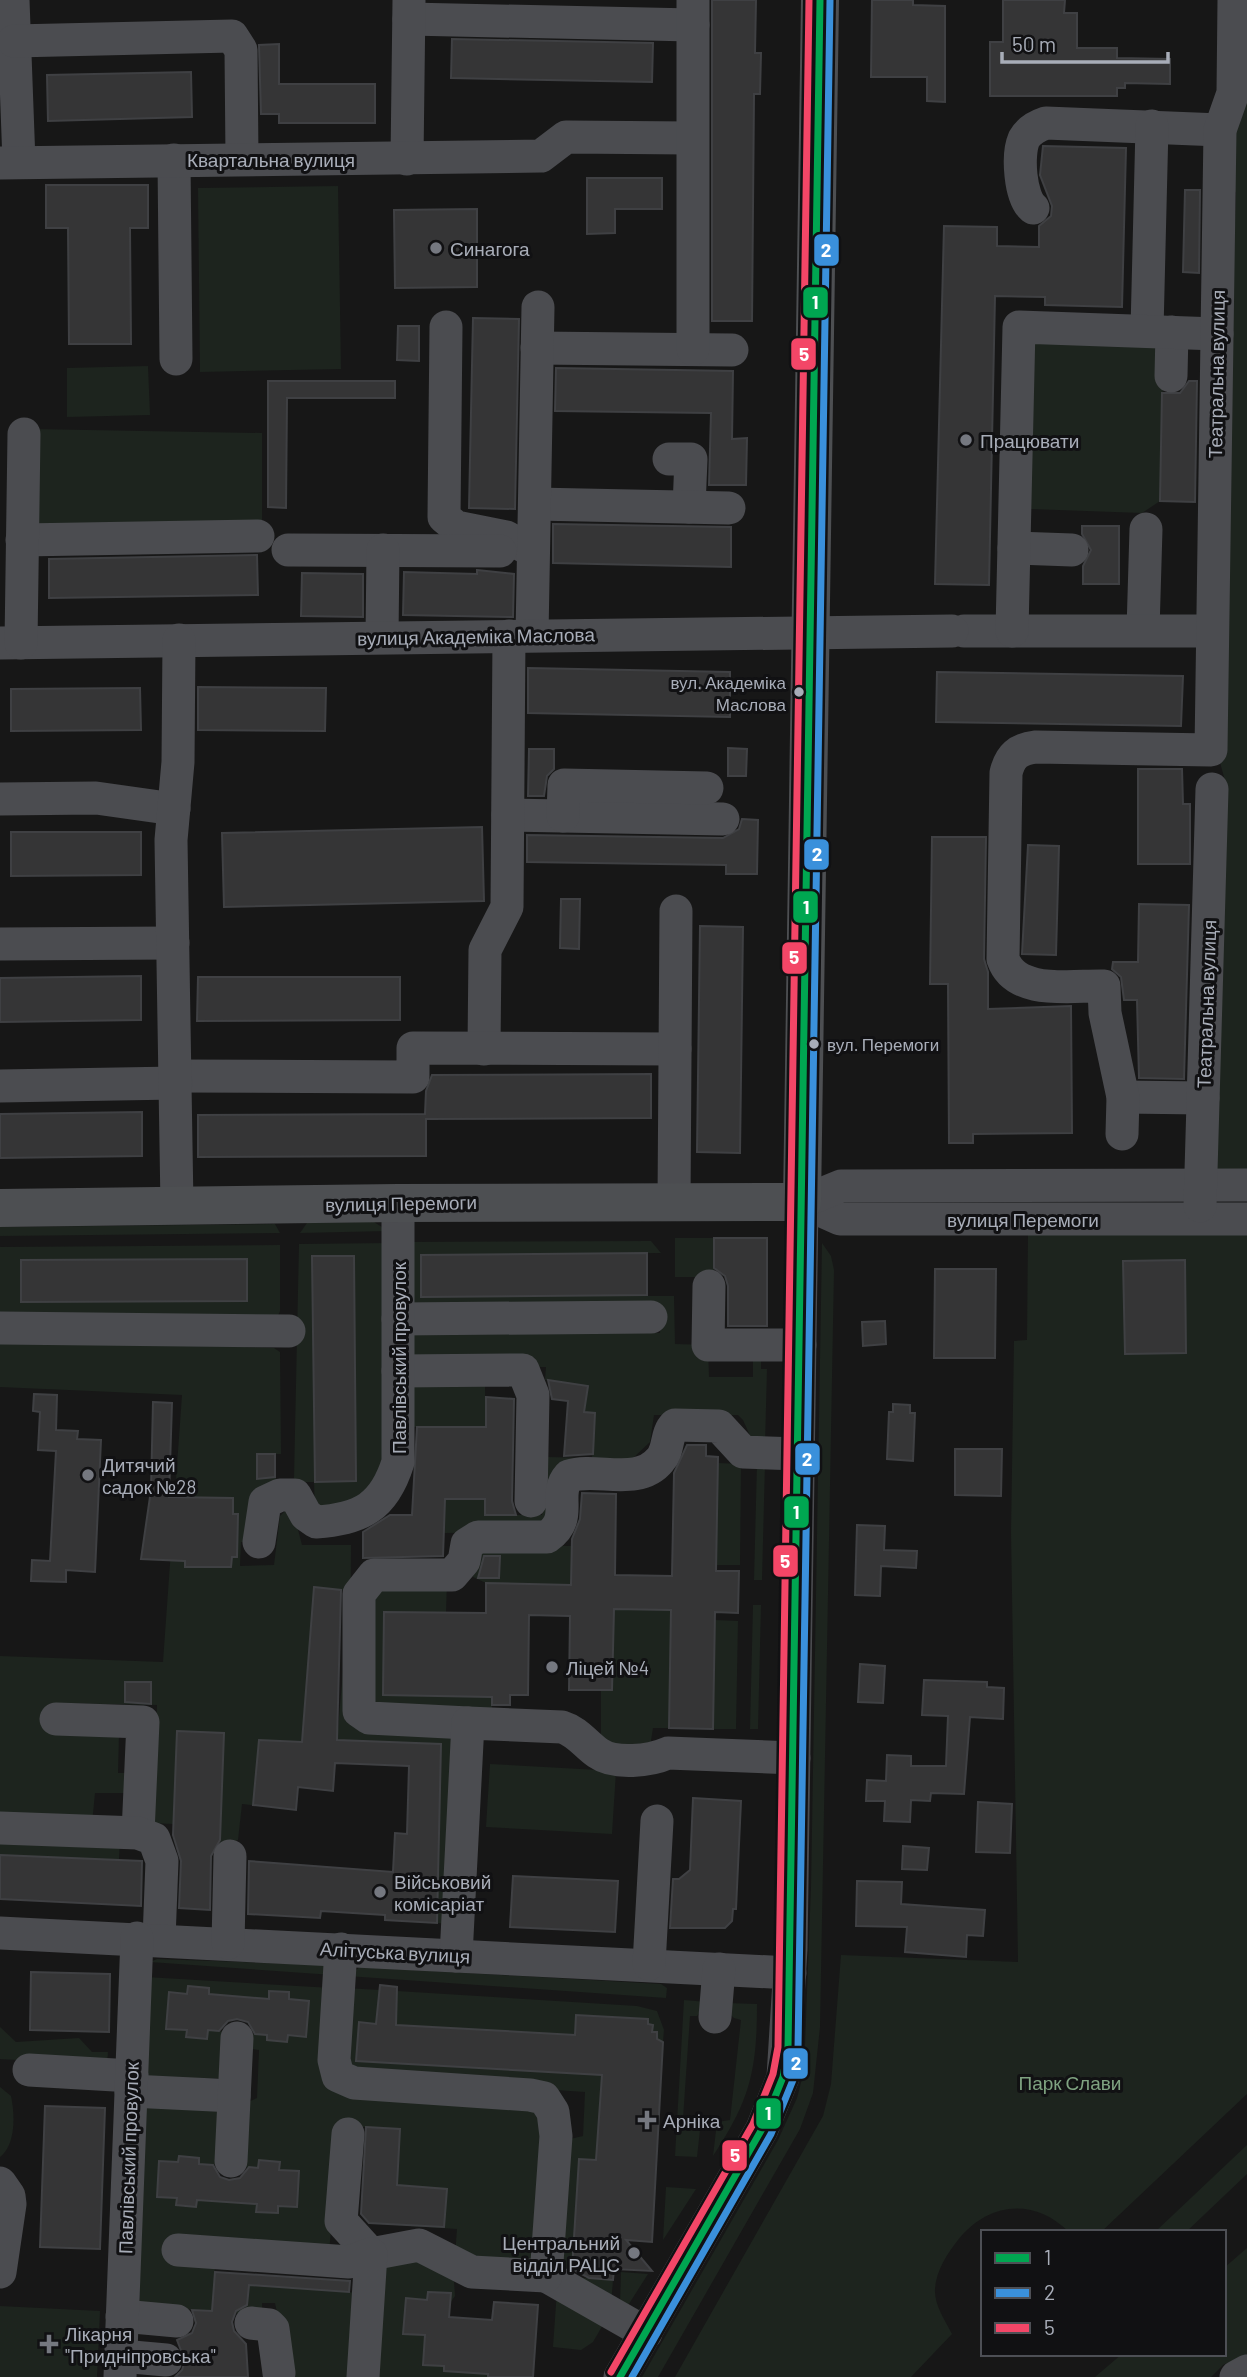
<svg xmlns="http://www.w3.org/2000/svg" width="1247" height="2377" viewBox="0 0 1247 2377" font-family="Barlow,sans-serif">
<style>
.green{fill:#1d241e}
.building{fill:#353536;stroke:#3f4043;stroke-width:2}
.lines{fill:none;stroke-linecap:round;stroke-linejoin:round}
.minor{stroke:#4b4c50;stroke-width:33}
.major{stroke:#4d4f52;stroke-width:38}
.bus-1-casing{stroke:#111113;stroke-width:12}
.bus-2-casing{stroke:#111113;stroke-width:12}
.bus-3-casing{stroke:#111113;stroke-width:12}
.bus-1{stroke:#00a651;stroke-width:7}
.bus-2{stroke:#3a90db;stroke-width:7}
.bus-3{stroke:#f34667;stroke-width:7}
.poi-dot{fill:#757880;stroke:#111113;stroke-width:2.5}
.bus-dot{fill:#a8adb8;stroke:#111113;stroke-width:2.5}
.labels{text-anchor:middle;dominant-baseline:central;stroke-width:6;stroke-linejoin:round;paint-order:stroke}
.bus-label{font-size:17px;fill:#a8adb8;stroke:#111113;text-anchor:end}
.street-label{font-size:19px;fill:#a8adb8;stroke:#111113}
.poi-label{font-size:19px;fill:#a8adb8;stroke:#111113;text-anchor:start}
.park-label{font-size:19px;fill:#7fa381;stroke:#111113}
.line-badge{stroke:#111113;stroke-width:2.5}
.badge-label{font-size:19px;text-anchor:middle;font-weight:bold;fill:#fff}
</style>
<rect width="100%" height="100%" fill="#171717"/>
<g class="green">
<path d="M1247 80V1174L1213 1173 1227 788 1218 755 1236 192 1226 190 1227 152Z"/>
<path d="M338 186 341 369 200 372 198 188Z"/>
<path d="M1030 341 1158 345 1163 381 1160 501 1142 513 1030 509Z"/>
<path d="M148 366 150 415 67 417V368Z"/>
<path d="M32 429 262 433V526L34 530Z"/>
<path d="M374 1222 388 1231 300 1233 307 1223Z"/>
<path d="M275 1224 280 1233 0 1236V1227Z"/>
<path d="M1247 1230V2094L1101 2232H1069C1034 2197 988 2202 958 2240 947 2254 936 2271 935 2289 934 2305 945 2320 952 2334L911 2377H675L823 2116 831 2084 841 1955 1018 1962 1011 1532 1014 1341 1027 1340 1028 1232Z"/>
<rect x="675" y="1238" width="39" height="39"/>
<path d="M651 1241 661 1253 421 1255V1296H674L675 1344 708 1345 709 1377H753V1345L761 1360V1369H767L765 1445 752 1440 743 1420 738 1415H654L650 1442 631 1460 556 1467 551 1517 531 1532 444 1533V1516L422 1515 453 1427H413L404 1376 485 1382 486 1515H542L547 1457 592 1458 595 1413 567 1411 569 1401 588 1386 545 1380 546 1367 404 1366 406 1334 660 1333 661 1313 409 1312 404 1242Z"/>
<path d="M392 1243 391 1441 366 1502 315 1511 314 1482H299L294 1478 299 1244Z"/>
<path d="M822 1243 831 1256 834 1270 820 2027 813 2093 800 2129 658 2377H642L778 2140 797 2098 804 2071 811 1887Z"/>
<path d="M280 1245V1311L277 1318 0 1323V1247Z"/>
<path d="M0 1335H244V1347L274 1348 280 1352 281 1454H276V1481L259 1542H241L240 1566 274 1565 280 1516 288 1508 296 1522 302 1545H351L350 1716 452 1730 451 1924 437 1923 441 1744 337 1740 350 1591 314 1588 296 1810 242 1804 238 1840 220 1847 224 1733 177 1731 173 1824 152 1823 157 1705 50 1703 49 1733 119 1735 118 1773H129V1793H95L92 1824 0 1821V1656L163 1662 182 1395 0 1387Z"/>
<path d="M718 1463 741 1464 740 1565H716Z"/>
<path d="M757 1463H765L762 1580H754Z"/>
<path d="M474 1545 572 1546 571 1585 486 1583 473 1577Z"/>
<path d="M447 1581 446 1613 384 1612 383 1695 492 1697V1717L371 1711 366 1592Z"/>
<path d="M753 1605H761L758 1729H750Z"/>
<path d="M614 1609 671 1610 669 1728H653L650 1747H601V1690H612Z"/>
<path d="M715 1620 738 1621 736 1729H713Z"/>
<path d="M490 1764 616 1771 612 1834 486 1827Z"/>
<path d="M0 1834 120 1837 119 1860 0 1855Z"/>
<path d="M157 1959 321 1965 327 1966 333 1975 150 1962Z"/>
<path d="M360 1967 661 1984 667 1988 666 1998 347 1976Z"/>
<path d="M146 1977 332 1988 327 2069 544 2112 534 2262 455 2255 457 2229 394 2225 400 2130 341 2125 329 2252 215 2264 214 2282 360 2293 355 2377H287V2360L275 2303H262V2308L245 2314 184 2309 139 2311 143 2105 218 2104 224 2165 199 2164V2158L179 2156 178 2162 160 2161 157 2197 177 2198V2206L196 2207 197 2200 257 2204 256 2212 277 2213 278 2206 299 2171 279 2170V2162L259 2160 258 2168 239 2167 248 2102 257 2098 259 2050 245 2048 242 2033 267 2035 268 2040 287 2042 288 2035 306 2037 309 2001 289 1999V1992L270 1991 269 1999 209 1994V1988L188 1986 187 1994 169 1993 187 2030V2037L207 2039 208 2030 230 2032 228 2078 147 2081Z"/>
<path d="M345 1988 380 1990 396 1996 397 1991 637 2006 657 2011 664 2030 663 2042 657 2039V2032H652L653 2025 648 2024V2019L576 2015 574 2038 561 2034 414 2026 396 2029V2025L359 2023 357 2061 606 2075 601 2085 596 2160 579 2159 572 2277 613 2280 611 2305 559 2274 570 2139 583 2136 585 2092 348 2076Z"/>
<path d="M684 2000 708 2002 697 2016H690L683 2119 701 2121 697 2157 675 2156Z"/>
<path d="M726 2003 757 2004C757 2071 750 2100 713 2156L717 2122 730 2120 741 2020 734 2018 727 2011Z"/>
<path d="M0 2027 16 2042 79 2038 92 2052H108L107 2065 0 2059Z"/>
<path d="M0 2087 11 2096C15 2115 16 2144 0 2157Z"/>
<path d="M1247 2145V2174L1186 2232H1155Z"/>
<path d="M666 2187 696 2189 663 2240Z"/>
<path d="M1247 2248V2355L1223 2365 1211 2377H1095L1122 2354H1224V2268Z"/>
<path d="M384 2260 434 2263 454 2281 455 2296 450 2303V2293L428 2292 427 2300 406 2298 403 2333 425 2335 434 2362 488 2374V2377H370Z"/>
<path d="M621 2272 648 2274 627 2307 620 2305Z"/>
<path d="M557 2290 608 2316 593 2342 581 2350 553 2347Z"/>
<path d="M0 2306 100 2311 97 2377H0Z"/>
</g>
<g class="building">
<path d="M712 0H756L755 53H761L760 94H754L752 321H712Z"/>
<path d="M872 0H913V5L945 6V102L927 101V77H871Z"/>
<path d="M1003 0H1065L1064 13H1077V48H1117V58L1170 59V84L1125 83V88H1117V96H990V42H1003Z"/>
<path d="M452 39 653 43 652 82 451 78Z"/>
<path d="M279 44V84H375V123H279V114H261L259 45Z"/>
<path d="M191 72 192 117 48 121 47 75Z"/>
<path d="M1043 146 1126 148 1122 307 1045 305V297L995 296 989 585 935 584 944 226 997 227V246L1039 247V226L1051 216 1052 206 1040 175Z"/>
<path d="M587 178H662V209H615V233L587 234Z"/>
<path d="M46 185H148V228H130L131 344H69L68 228H46Z"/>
<path d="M1185 190H1200L1199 273 1183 272Z"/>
<path d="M477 209V287L395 288 394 210Z"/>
<path d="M473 318 519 319 515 509 469 508Z"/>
<path d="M398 326H419V361L397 360Z"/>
<path d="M556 368 733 371 732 439 747 438 746 485H709L711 413 555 411Z"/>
<path d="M268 381H395V398H287L286 508 268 507Z"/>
<path d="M1189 381H1197L1195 502 1160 501 1162 393H1180Z"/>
<path d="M553 524 731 527V567L553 563Z"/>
<path d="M1082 526H1119V584H1083V566L1091 550 1082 534Z"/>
<path d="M257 555 258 595 49 598V559Z"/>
<path d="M477 570 514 574 513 617 403 615 404 572 477 574Z"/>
<path d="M302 573 363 574V617L301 616Z"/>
<path d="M528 668 730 672V717L528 713Z"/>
<path d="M937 672 1183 676 1181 726 936 722Z"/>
<path d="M198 687 326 688 325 731 198 730Z"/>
<path d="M140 688 141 730 11 731V689Z"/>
<path d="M728 748 747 749 746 776H728Z"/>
<path d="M529 749H554V769L547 776 544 796H528Z"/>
<path d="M1138 769H1182L1183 804H1190V864H1138Z"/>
<path d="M742 819 758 820 757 874H726V865L527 862V835L723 838 739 829Z"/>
<path d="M482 827 484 901 224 907 222 833Z"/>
<path d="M11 832H141V875L11 876Z"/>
<path d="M932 837H986L984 959 988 972V1009L1071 1006 1072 1133 973 1134V1143H949L948 984H930Z"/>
<path d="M1028 845 1059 846 1056 955 1022 954Z"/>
<path d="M561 899H580L579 949 560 948Z"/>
<path d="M1139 904 1189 905 1184 1079 1139 1078 1137 1000H1124L1121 977 1112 969 1113 962H1138Z"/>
<path d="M700 926 743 927 740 1153 697 1152Z"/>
<path d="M141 976V1020L0 1022V978Z"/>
<path d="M198 977H400V1020L197 1021Z"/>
<path d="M651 1074V1118L426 1119V1156L198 1157V1115L425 1114 426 1091 432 1075Z"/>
<path d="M142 1112V1156L0 1158V1114Z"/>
<path d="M714 1238H767V1326H728V1286L725 1276 714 1268Z"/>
<path d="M647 1253V1295L421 1297V1255Z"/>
<path d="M312 1256H354L356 1481 315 1482Z"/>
<path d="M247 1259V1301L21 1302V1260Z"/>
<path d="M1185 1260 1186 1353 1125 1354 1123 1261Z"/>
<path d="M935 1269H996L995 1358H934Z"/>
<path d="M885 1321 886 1344 863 1346 862 1322Z"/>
<path d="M548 1380 588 1386 584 1412 595 1413 593 1454 564 1456 568 1401 552 1399Z"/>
<path d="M34 1394 57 1395 56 1430 78 1431 77 1439 101 1440 95 1572 66 1570V1582L31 1581 32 1560 50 1561 56 1451 38 1450 40 1412 33 1411Z"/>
<path d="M486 1397 514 1399 512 1501 516 1515H485V1499H445L443 1556 363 1558V1532L390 1515H412L417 1427H486Z"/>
<path d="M153 1402 172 1403 169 1497 233 1498V1514H238L237 1557H232L231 1567H185V1561L141 1559 151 1490Z"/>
<path d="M893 1404 910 1405V1413H915L913 1461 887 1459 889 1412H893Z"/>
<path d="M687 1445H706V1456L718 1457 716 1571H739L738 1613 715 1612 713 1729 669 1728 671 1610 614 1609 612 1690H569L570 1616 529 1615 528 1695H510V1705H492V1697L383 1695 384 1612 486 1613V1583L571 1585 572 1539 580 1519 582 1493 616 1494 615 1575 672 1576 674 1473Z"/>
<path d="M955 1449H1002L1001 1496 955 1495Z"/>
<path d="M257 1454H275V1477L257 1479Z"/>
<path d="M857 1525 885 1526 884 1550 917 1551 916 1568 881 1566 880 1596 855 1595Z"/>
<path d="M484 1556H500L499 1578H478Z"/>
<path d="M314 1587 341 1590 337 1740 441 1744 437 1923 385 1920V1915L321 1911 320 1918 248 1914 249 1861 393 1872 395 1833 407 1834 409 1766 335 1763 333 1791 298 1787 296 1810 253 1805 259 1740 302 1742Z"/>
<path d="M860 1664 885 1666 883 1703 858 1702Z"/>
<path d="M924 1680 987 1682V1687L1004 1688 1003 1719 970 1717 964 1794 931 1793 930 1801 911 1800 910 1822 884 1821 885 1801H866L867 1780 886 1781 887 1755 911 1756V1766H946L948 1716 922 1715Z"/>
<path d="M125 1682H151V1704L125 1702Z"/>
<path d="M177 1731 224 1733 220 1840 211 1856 210 1910 179 1908 181 1861 173 1835Z"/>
<path d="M693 1798 741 1801 736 1909H733L732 1921 725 1928H670L673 1879H679L690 1870Z"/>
<path d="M978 1802 1012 1804 1010 1853 976 1852Z"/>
<path d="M903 1846 929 1848 927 1870 902 1869Z"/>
<path d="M0 1855 142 1861 141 1906 0 1899Z"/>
<path d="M513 1876 618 1881 615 1932 510 1927Z"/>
<path d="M857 1881 902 1882 901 1904 985 1910 983 1936 967 1935 966 1957 905 1952 907 1927 856 1926Z"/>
<path d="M31 1972 110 1974 109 2032 30 2030Z"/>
<path d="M380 1985 397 1987 396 2025 575 2035 576 2015 648 2019V2024L653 2025 652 2032H657V2039L663 2042 652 2242 626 2240 652 2271 614 2269 613 2280 589 2278 572 2269 579 2159 596 2160 602 2075 356 2061 359 2022 376 2024Z"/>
<path d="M188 1986 209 1988V1994L269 1999V1991L289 1992V1999L309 2001 306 2037 288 2035 287 2042 267 2040V2035L255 2034 248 2022 237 2019 228 2021 219 2031 208 2030 207 2039 186 2037 187 2030 166 2029 169 1992 187 1994Z"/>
<path d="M45 2106 105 2108 100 2249 40 2247Z"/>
<path d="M366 2127 400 2129 397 2185 447 2189 444 2227 369 2223 361 2214Z"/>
<path d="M179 2156 199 2158V2164L213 2165 220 2177 229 2180 240 2178 249 2167 258 2168 259 2160 280 2162 279 2170 299 2171 297 2207 278 2206V2213L256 2212 257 2204 197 2200 196 2207 176 2205 177 2198 157 2197 159 2161 178 2162Z"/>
<path d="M215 2272 350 2281 349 2292 249 2285 247 2305 236 2311 232 2322 234 2331 246 2344 248 2377H175L182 2370 185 2361 177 2340 192 2333 196 2323 192 2310 212 2311Z"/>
<path d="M428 2292 451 2293 449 2317 492 2320 494 2302 538 2305 533 2377H488V2374L444 2371V2366L423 2365 425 2335 403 2334 406 2298 427 2300Z"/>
</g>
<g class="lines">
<g class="minor">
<path d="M13 0 19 162"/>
<path d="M409 19 693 25"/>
<path d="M14 41 232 36 241 50 242 159"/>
<path d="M407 159 409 0"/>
<path d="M174 160 176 359"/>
<path d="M0 163 541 156 566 137 691 138"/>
<path d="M1033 208C1020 197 1017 155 1024 139 1029 130 1037 126 1046 123L1220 130"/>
<path d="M446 327 444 517 456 527 506 537 533 551"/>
<path d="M1147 330 1152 126"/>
<path d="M537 348 732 350"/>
<path d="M693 349V0"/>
<path d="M1171 376 1172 332"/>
<path d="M669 459H691L689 507"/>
<path d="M535 504 729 508"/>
<path d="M22 540 258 536"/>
<path d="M1014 548 1072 550"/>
<path d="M288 550 500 551"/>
<path d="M1143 630 1146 529"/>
<path d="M964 631H1212"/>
<path d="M1012 631 1019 327 1217 334"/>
<path d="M532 635 538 307"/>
<path d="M382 637 383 550"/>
<path d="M0 643 952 631"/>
<path d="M21 643 24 434"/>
<path d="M0 799 96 798 174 809"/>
<path d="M508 815 723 819"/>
<path d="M563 816 564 785 707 788"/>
<path d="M0 944 173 943"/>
<path d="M484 1049 485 950 507 907 509 636"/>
<path d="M176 1076 413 1077V1048L675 1049"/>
<path d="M0 1086 176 1083"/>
<path d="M1123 1097 1203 1098"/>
<path d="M1122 1134 1123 1097 1105 1013 1104 986C1072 985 1016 996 1003 959L1006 773C1010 756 1018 749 1036 747L1211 750 1220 130 1233 93 1234 0"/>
<path d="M674 1202 676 911"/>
<path d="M802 1202 840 1219H1247"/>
<path d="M802 1202 841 1186 1247 1185"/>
<path d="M177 1206 171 840 178 762 179 640"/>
<path d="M1200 1206 1212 789"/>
<path d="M709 1286 708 1345H800"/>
<path d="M398 1319 651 1317"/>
<path d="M0 1328 289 1331"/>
<path d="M398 1371 523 1370 533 1395 531 1501"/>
<path d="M259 1542 265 1502 280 1495H295L306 1515 316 1522C361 1519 384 1507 398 1462V1203"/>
<path d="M56 1719 143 1722 138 1833"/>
<path d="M468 1723 369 1718 359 1711V1594L374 1575H452L464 1561 467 1544 478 1537H547C575 1518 552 1495 569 1476 597 1467 638 1487 660 1460 670 1449 665 1435 675 1425L719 1426 743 1452 798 1454"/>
<path d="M0 1828 138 1833 154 1839 162 1861 159 1939"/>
<path d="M0 1933 790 1973"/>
<path d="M228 1943 230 1856"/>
<path d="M341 1949 334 2060 338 2076 354 2083 530 2095 544 2098 553 2112 556 2136 546 2276 646 2333"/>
<path d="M456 1956 468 1723 562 1727C578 1732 585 1744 598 1753 615 1765 650 1761 668 1753L794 1758"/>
<path d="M649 1964 657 1821"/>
<path d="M715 2017 719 1969"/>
<path d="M29 2070 132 2076"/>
<path d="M131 2091 234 2096"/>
<path d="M348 2134 341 2221 371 2254 419 2245 472 2272 546 2276"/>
<path d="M231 2161 237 2038"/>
<path d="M0 2183 9 2196 10 2204 0 2272"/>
<path d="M178 2250 349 2262 371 2254 363 2377"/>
<path d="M122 2316 177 2321"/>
<path d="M251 2323 269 2325 273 2329 279 2373"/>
<path d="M121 2356 166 2360"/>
<path d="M120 2377 137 1938"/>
<path d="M620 2377 762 2129 783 2077 791 1949 802 1202"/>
<path d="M1236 2377 1247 2371"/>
</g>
<path class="major" d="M0 1208 398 1203 802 1202 820 0"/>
<g class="bus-1-casing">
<path id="bus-1" d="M620 2377 762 2129 783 2077 788 2048 820 0"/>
</g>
<g class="bus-2-casing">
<path id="bus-2" d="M632 2377 771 2134 793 2080 798 2049 830 0"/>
</g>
<g class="bus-3-casing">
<path id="bus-3" d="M611 2372 753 2124 773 2074 778 2047 809 0"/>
</g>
<use href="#bus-1" class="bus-1"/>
<use href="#bus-2" class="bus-2"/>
<use href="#bus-3" class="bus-3"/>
</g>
<g class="poi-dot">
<circle cx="436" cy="248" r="7"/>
<circle cx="966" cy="440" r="7"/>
<circle cx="88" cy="1475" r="7"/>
<circle cx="552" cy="1667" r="7"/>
<circle cx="380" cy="1892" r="7"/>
<path d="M643.5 2109.5h7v7h7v7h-7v7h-7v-7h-7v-7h7z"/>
<circle cx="634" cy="2253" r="7"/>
<path d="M45.5 2333.5h7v7h7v7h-7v7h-7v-7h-7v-7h7z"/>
</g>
<g class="bus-dot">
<circle cx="799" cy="692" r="6"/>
<circle cx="814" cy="1044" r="6"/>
</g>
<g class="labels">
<g class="bus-label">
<text x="786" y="682">вул. Академіка<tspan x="786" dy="22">Маслова</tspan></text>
<text x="827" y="1044" text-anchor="start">вул. Перемоги</text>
</g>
<g class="street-label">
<text x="271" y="159">Квартальна вулиця</text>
<text transform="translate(1216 374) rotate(-89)">Театральна вулиця</text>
<text transform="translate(476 636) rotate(-1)">вулиця Академіка Маслова</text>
<text transform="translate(1206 1004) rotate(-88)">Театральна вулиця</text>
<text transform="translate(401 1203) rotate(-1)">вулиця Перемоги</text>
<text x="1023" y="1219">вулиця Перемоги</text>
<text transform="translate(398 1358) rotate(-90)">Павлівський провулок</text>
<text transform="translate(395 1952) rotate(3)">Алітуська вулиця</text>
<text transform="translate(128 2158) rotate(-88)">Павлівський провулок</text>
</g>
<g class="poi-label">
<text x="450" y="248">Синагога</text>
<text x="980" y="440">Працювати</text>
<text x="102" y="1464">Дитячий<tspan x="102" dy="22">садок №28</tspan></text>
<text x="566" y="1667">Ліцей №4</text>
<text x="394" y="1881">Військовий<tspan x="394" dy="22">комісаріат</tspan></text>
<text x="663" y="2120">Арніка</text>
<text x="620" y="2242" text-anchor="end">Центральний<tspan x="620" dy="22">відділ РАЦС</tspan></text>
<text x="65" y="2333">Лікарня<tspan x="65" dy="22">"Придніпровська"</tspan></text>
</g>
<g class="park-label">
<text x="1070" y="2082">Парк Слави</text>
</g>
</g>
<g class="line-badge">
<rect x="813" y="233" width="27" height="34" rx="7" fill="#3a90db"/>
<rect x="802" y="286" width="27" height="33" rx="7" fill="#00a651"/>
<rect x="790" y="337" width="27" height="34" rx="7" fill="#f34667"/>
<rect x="803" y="838" width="27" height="33" rx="7" fill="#3a90db"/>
<rect x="792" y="890" width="27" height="34" rx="7" fill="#00a651"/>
<rect x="781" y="941" width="27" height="34" rx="7" fill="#f34667"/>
<rect x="794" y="1442" width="27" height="34" rx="7" fill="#3a90db"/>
<rect x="783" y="1495" width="27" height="34" rx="7" fill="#00a651"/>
<rect x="772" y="1544" width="27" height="34" rx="7" fill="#f34667"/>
<rect x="782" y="2047" width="27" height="33" rx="7" fill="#3a90db"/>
<rect x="755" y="2097" width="27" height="33" rx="7" fill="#00a651"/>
<rect x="721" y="2139" width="27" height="33" rx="7" fill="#f34667"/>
</g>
<g class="badge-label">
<text x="826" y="257">2</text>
<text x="815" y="309">1</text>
<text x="804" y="361">5</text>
<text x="817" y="861">2</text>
<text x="806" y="914">1</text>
<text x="794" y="964">5</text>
<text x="807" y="1466">2</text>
<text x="796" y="1519">1</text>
<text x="785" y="1568">5</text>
<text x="796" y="2070">2</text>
<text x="768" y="2120">1</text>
<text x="735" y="2162">5</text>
</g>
<rect x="981" y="2230" width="245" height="126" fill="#111113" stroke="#4d4f55" stroke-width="2"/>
<rect x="995" y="2253" width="35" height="10" fill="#00a651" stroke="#4d4f55" stroke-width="2"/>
<text x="1044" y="2265" font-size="21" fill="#a8adb8">1</text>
<rect x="995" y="2288" width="35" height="10" fill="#3a90db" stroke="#4d4f55" stroke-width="2"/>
<text x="1044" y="2300" font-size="21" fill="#a8adb8">2</text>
<rect x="995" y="2323" width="35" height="10" fill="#f34667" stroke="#4d4f55" stroke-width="2"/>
<text x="1044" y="2335" font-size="21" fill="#a8adb8">5</text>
<path d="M1002 52v10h166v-10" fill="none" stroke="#a8adb8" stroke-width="3.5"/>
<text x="1012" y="52" font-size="21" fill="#a8adb8" stroke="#111113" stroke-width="5" paint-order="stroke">50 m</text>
</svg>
